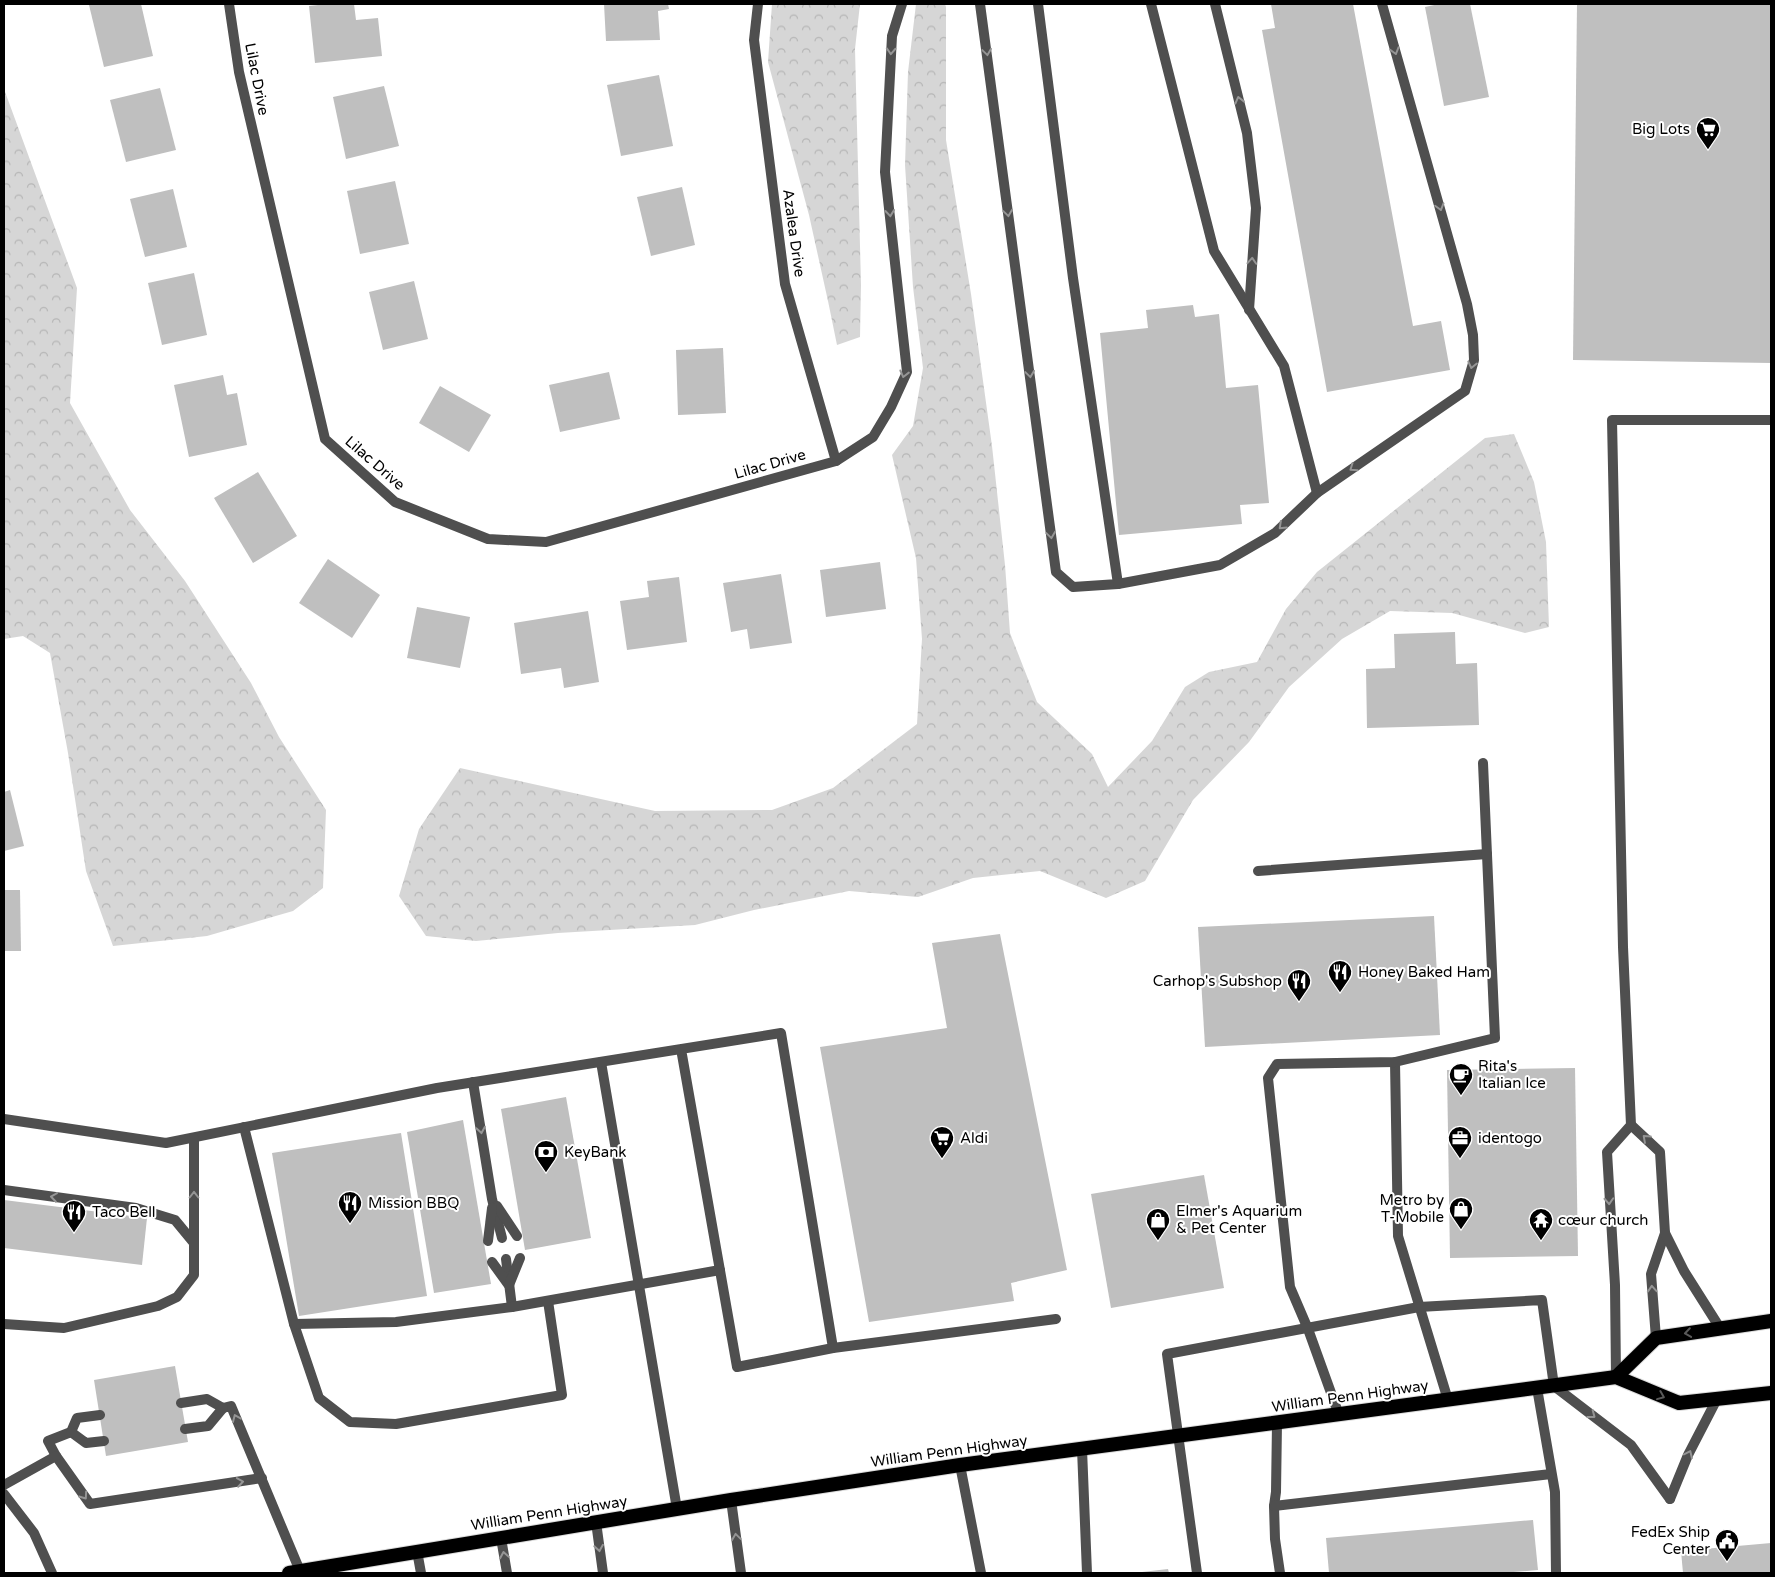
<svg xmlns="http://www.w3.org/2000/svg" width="1775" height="1577" viewBox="0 0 1775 1577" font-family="'Varela Round',sans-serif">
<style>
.forest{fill:url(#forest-crowns)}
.building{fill:#bfbfbf}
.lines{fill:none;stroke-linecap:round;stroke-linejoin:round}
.trunk-casing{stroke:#dbdbdb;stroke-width:16}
.service{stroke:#4f4f4f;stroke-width:10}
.minor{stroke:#4f4f4f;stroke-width:10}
.tertiary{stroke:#4f4f4f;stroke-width:10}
.trunk{stroke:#000;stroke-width:14}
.oneway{stroke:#959595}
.oneway2{stroke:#595959}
.labels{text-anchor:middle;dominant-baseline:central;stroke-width:4;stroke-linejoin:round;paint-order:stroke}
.street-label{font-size:15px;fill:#000;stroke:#fff}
.poi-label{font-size:15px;fill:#000;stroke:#fff;text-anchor:start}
</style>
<defs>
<pattern id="forest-crowns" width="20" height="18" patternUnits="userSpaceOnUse" patternTransform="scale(1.25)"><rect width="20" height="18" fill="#d6d6d6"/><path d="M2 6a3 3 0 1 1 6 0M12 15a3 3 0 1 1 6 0" fill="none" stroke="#b6b6b6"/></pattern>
</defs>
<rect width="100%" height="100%" fill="#fff"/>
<g class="forest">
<path d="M772 4H860L855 49 861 285 860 337 837 345 828 301 809 215 768 62Z"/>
<path d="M916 4H945L946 7V140L971 294 992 446 1005 565 1010 633 1037 702 1092 754 1108 787 1152 741 1185 687 1209 672 1257 662 1286 609 1317 572 1485 438 1514 434 1534 482 1546 542 1549 627 1525 633 1452 613 1390 611 1342 639 1289 687 1249 742 1193 800 1145 881 1106 898 1040 871 973 878 918 897 849 891 754 910 695 925 558 933 476 941 426 936 399 896 419 829 460 768 655 811 772 810 833 788 917 724 922 639 916 558 892 455 913 426 923 368 913 287 905 165 908 72Z"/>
<path d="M4 89 77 288 70 403 130 510 185 581 251 683 279 737 326 810 323 888 293 911 207 936 113 946 86 871 68 753 50 653 23 636 4 639Z"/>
</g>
<g class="building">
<path d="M93 4H141L153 56 104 67 89 5Z"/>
<path d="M327 4H354L356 20 378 18 382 56 315 63 309 6Z"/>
<path d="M604 4H668L669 9 658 11 660 40 606 41Z"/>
<path d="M1271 4H1353L1413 326 1441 321 1450 370 1327 392 1262 30 1275 28Z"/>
<path d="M1439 4H1470L1489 97 1444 106 1425 7Z"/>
<path d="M1577 4H1771V363L1573 360Z"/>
<path d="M659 75 673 146 621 156 607 85Z"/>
<path d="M384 86 399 146 346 159 333 97Z"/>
<path d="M160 88 176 150 126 162 110 100Z"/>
<path d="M395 181 409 244 360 254 347 191Z"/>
<path d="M682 187 695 245 651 256 637 197Z"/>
<path d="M173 189 187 247 145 257 130 199Z"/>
<path d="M194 273 207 335 162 345 148 283Z"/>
<path d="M414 281 428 339 383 350 369 292Z"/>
<path d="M1193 305 1195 317 1219 314 1226 388 1258 385 1269 503 1240 505 1242 524 1119 535 1100 333 1148 328 1146 310Z"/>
<path d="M723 348 726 413 678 415 676 350Z"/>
<path d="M609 372 620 419 560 432 549 385Z"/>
<path d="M223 375 227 395 237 393 247 445 189 457 174 385Z"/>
<path d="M440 386 491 415 469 452 419 423Z"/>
<path d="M258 472 297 536 253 563 214 498Z"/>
<path d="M328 559 380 595 352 638 299 603Z"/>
<path d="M880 562 886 609 826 617 820 570Z"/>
<path d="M781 574 792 643 750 649 747 629 731 632 723 583Z"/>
<path d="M679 577 687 642 627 650 620 601 649 597 647 581Z"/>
<path d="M417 607 470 617 460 668 407 658Z"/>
<path d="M588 611 599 682 564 688 561 668 521 674 514 623Z"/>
<path d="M1455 632 1456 664 1477 663 1479 725 1367 728 1366 669 1395 668 1394 634Z"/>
<path d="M10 790 24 846 4 851V792Z"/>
<path d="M4 890H20L21 951H4Z"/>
<path d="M1434 916 1440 1035 1205 1047 1198 927Z"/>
<path d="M1000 934 1067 1270 1011 1283 1014 1301 869 1322 820 1047 947 1028 932 943Z"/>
<path d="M1575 1068 1578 1256 1450 1258 1447 1070Z"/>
<path d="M566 1097 591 1238 525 1250 501 1109Z"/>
<path d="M463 1120 491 1284 434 1293 407 1132Z"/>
<path d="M401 1133 427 1296 299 1316 272 1153Z"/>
<path d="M1204 1175 1224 1288 1111 1308 1091 1194Z"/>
<path d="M4 1200 147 1218 142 1265 4 1248Z"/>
<path d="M175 1366 188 1442 106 1456 94 1380Z"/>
<path d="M1533 1520 1538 1570 1501 1573H1329L1326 1538Z"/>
<path d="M1771 1543V1573H1683L1681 1551Z"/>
<path d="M1168 1569 1169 1573H1142V1572Z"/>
</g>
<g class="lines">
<g class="trunk-casing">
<g id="trunk">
<path d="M1616 1377 1656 1338 1771 1321"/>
<path d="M289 1573 731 1500 960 1465 1616 1377 1679 1403 1771 1393"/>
</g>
</g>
<g class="service">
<path d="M980 4 1056 572 1073 587 1118 584 1073 278 1038 4"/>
<path d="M1151 4 1214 251 1284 366 1317 493 1465 391 1474 360 1473 335 1467 304 1382 4"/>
<path d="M1215 4 1247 133 1256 208 1249 310"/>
<path d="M836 461 873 437 891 407 907 372 885 172 892 36 902 4"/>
<path d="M1118 584 1220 565 1275 533 1317 493"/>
<path d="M1258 871 1487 854"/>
<path d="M601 1062 677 1509"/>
<path d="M1395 1062 1398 1236 1448 1400"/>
<path d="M473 1082 492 1199 502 1238"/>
<path d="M4 1119 166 1143 437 1088 781 1033 833 1348 737 1367 681 1049"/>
<path d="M1631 1125 1660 1152 1665 1233 1651 1274 1656 1338"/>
<path d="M244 1127 294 1324 319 1398 350 1422 396 1424 562 1395 548 1301"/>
<path d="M4 1190 136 1208 175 1220 194 1243"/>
<path d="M497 1206 517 1236"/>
<path d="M1665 1233 1684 1271 1720 1328"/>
<path d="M488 1241 492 1208"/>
<path d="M506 1259 512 1307"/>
<path d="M492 1262 508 1284"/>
<path d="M509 1285 520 1258"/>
<path d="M4 1324 64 1328 158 1306 177 1297 194 1275V1138"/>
<path d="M294 1324 396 1322 512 1307 720 1270"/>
<path d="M833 1348 1056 1319"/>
<path d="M1616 1377 1615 1285 1607 1152 1631 1125 1623 947 1612 420H1771"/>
<path d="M1537 1388 1555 1492 1556 1573"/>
<path d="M181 1403 207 1399 223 1408 231 1406 300 1571"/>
<path d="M100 1415 77 1418 71 1432 48 1441 56 1456 90 1504 262 1478"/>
<path d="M1339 1415 1308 1329 1290 1287 1268 1078 1277 1064 1395 1062 1495 1038 1483 763"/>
<path d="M1277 1423 1276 1492 1274 1506 1275 1539 1280 1573"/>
<path d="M185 1429 208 1426 223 1408"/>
<path d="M71 1432 86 1443 104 1441"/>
<path d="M1082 1449 1087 1573"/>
<path d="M960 1465 981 1573"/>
<path d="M4 1485 56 1456"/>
<path d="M1670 1499 1688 1455 1717 1399"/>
<path d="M731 1500 741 1573"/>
<path d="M1274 1506 1551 1474"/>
<path d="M596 1522 603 1573"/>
<path d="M501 1538 507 1573"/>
<path d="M417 1551 421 1573"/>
<path d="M1197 1573 1167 1354 1419 1307 1542 1300 1554 1386 1631 1445 1670 1499"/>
</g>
<path class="minor" d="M229 4 239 72 325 439 395 502 488 539 546 542 836 461 785 284 754 40 758 4"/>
<path class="tertiary" d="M4 1494 34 1533 52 1573"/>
<use href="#trunk" class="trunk"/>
</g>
<defs><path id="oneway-chevron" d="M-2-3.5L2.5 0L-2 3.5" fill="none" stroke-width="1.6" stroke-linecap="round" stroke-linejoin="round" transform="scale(1.25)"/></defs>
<g class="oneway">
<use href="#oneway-chevron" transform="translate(891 51) rotate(93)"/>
<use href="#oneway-chevron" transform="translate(1395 51) rotate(74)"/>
<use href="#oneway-chevron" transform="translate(987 52) rotate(82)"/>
<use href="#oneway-chevron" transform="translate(1239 100) rotate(-104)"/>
<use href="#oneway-chevron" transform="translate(1440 207) rotate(74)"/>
<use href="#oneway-chevron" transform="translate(890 213) rotate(84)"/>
<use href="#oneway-chevron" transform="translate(1008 213) rotate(82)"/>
<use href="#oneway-chevron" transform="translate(1252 261) rotate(-86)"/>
<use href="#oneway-chevron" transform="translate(1472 365) rotate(103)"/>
<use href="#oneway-chevron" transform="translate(904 374) rotate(104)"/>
<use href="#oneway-chevron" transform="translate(1030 374) rotate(82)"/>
<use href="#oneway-chevron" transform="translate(1353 468) rotate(145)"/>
<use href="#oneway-chevron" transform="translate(1282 526) rotate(137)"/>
<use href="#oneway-chevron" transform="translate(1051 535) rotate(82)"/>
<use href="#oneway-chevron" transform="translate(481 1130) rotate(81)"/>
<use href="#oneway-chevron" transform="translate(1646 1138) rotate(-138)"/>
<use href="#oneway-chevron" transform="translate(194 1195) rotate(-90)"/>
<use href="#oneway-chevron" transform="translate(54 1197) rotate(-172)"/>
<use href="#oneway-chevron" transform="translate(1609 1201) rotate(87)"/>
<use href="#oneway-chevron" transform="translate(1652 1289) rotate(-94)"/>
<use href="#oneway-chevron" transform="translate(1592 1415) rotate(37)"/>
<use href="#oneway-chevron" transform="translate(236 1418) rotate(-113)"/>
<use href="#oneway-chevron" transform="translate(1689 1454) rotate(-65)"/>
<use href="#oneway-chevron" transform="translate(240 1482) rotate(-9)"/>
<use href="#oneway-chevron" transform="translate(84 1496) rotate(55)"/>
<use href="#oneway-chevron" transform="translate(736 1537) rotate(-98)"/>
<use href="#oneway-chevron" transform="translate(599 1548) rotate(81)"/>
<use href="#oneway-chevron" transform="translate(504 1555) rotate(-100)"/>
</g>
<g class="oneway2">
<use href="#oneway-chevron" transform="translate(1688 1333) rotate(172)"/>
<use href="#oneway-chevron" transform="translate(1661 1396) rotate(22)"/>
</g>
<defs>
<g id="supermarket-pin" transform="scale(1.25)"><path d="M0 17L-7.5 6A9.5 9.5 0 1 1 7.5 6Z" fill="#000" stroke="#fff"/><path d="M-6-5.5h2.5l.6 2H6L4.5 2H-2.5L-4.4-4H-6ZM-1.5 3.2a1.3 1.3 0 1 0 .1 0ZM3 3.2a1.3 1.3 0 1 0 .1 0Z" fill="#fff"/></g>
<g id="restaurant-pin" transform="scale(1.25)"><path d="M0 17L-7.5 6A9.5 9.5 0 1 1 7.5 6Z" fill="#000" stroke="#fff"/><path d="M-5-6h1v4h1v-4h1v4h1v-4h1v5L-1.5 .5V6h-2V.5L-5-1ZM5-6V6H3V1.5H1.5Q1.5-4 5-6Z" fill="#fff"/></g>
<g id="cafe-pin" transform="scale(1.25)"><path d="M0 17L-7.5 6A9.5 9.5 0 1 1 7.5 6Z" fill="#000" stroke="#fff"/><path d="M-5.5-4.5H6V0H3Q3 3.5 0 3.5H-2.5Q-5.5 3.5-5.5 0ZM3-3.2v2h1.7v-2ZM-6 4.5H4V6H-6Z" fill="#fff"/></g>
<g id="office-pin" transform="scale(1.25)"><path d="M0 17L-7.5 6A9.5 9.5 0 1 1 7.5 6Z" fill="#000" stroke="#fff"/><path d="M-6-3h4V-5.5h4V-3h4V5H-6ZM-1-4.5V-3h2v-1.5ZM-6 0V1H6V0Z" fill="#fff"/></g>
<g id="bank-pin" transform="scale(1.25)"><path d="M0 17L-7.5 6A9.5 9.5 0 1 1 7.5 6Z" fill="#000" stroke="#fff"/><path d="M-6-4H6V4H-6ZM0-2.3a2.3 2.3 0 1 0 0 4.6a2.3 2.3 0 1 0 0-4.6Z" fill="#fff"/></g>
<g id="shop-pin" transform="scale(1.25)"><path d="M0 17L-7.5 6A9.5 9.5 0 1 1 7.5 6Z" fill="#000" stroke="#fff"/><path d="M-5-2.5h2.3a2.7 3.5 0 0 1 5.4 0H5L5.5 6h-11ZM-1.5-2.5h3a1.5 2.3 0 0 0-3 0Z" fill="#fff"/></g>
<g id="temple-pin" transform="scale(1.25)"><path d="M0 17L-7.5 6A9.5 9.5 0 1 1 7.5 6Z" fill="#000" stroke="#fff"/><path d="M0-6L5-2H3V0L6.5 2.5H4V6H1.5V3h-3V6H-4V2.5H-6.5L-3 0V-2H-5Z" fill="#fff"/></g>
<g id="civic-pin" transform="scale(1.25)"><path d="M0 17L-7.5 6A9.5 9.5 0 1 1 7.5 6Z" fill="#000" stroke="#fff"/><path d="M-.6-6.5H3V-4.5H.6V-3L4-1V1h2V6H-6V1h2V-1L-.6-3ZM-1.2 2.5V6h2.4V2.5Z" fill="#fff"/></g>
</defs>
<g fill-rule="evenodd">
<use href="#supermarket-pin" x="1708" y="129"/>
<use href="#restaurant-pin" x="1340" y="972"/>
<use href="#restaurant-pin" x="1299" y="981"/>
<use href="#cafe-pin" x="1461" y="1075"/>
<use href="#supermarket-pin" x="942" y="1138"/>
<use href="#office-pin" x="1460" y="1138"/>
<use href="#bank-pin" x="546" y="1152"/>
<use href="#restaurant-pin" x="350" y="1203"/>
<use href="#shop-pin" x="1461" y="1209"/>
<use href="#restaurant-pin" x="74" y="1212"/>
<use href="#shop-pin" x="1158" y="1220"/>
<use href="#temple-pin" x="1541" y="1220"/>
<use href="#civic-pin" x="1727" y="1541"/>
</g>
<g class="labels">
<g class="street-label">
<text transform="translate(257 79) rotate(79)">Lilac Drive</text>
<text transform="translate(794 233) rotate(82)">Azalea Drive</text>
<text transform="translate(375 463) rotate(41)">Lilac Drive</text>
<text transform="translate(770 464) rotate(-16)">Lilac Drive</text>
<text transform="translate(1350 1396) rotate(-8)">William Penn Highway</text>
<text transform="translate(949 1451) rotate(-8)">William Penn Highway</text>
<text transform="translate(549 1513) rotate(-9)">William Penn Highway</text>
</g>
<g class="poi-label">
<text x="1690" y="129" text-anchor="end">Big Lots</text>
<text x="1358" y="972">Honey Baked Ham</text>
<text x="1282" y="981" text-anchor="end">Carhop's Subshop</text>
<text x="1478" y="1066">Rita's<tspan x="1478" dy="17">Italian Ice</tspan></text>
<text x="960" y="1138">Aldi</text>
<text x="1478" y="1138">identogo</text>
<text x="564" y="1152">KeyBank</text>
<text x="1444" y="1200" text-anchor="end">Metro by<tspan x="1444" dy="17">T-Mobile</tspan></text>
<text x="368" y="1203">Mission BBQ</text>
<text x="1176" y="1211">Elmer's Aquarium<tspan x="1176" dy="17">&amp; Pet Center</tspan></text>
<text x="92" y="1212">Taco Bell</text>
<text x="1558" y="1220">cœur church</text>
<text x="1710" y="1532" text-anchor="end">FedEx Ship<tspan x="1710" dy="17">Center</tspan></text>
</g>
</g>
<rect width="1775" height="1577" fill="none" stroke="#000000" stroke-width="10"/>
</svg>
